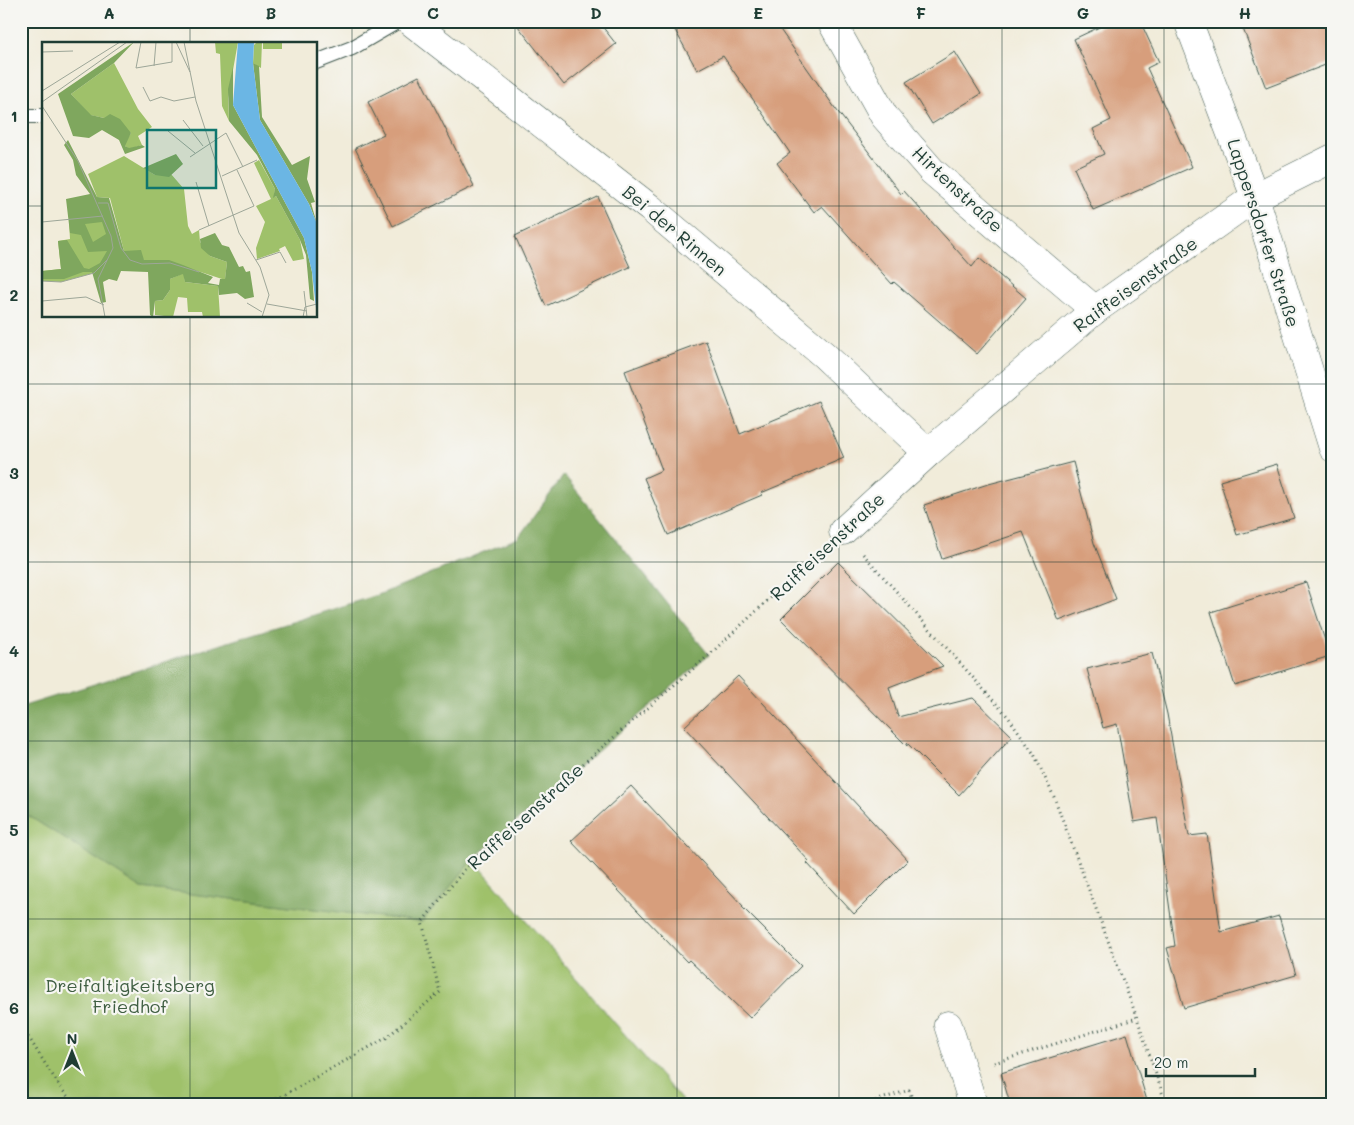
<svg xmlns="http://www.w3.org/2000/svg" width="1354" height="1125" viewBox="0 0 1354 1125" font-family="Mali,sans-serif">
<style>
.green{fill:#9fc16a;stroke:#5f7f4f}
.forest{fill:#7fa75e;stroke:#4f7249}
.building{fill:#d79e7b}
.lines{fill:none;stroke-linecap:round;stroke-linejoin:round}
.service-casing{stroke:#3e574d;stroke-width:16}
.minor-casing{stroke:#3e574d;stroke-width:29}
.tertiary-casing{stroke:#3e574d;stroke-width:29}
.path{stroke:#3e574d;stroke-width:3;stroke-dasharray:1 4;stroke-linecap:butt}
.service{stroke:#fff;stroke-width:14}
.minor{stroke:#fff;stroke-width:28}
.tertiary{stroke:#fff;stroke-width:28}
.grid{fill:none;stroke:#1f3d34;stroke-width:1;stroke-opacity:0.55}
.labels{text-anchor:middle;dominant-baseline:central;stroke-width:4.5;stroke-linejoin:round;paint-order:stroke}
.street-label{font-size:18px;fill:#1f3d34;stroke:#f6f6f2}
.park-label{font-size:18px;fill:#3f5e42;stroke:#f6f6f2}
.inset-road{fill:none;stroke:#9da698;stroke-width:1}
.view{fill:#0f766e;fill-opacity:0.15;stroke:#0f766e;stroke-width:2.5}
.inset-edge{fill:none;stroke:#1f3d34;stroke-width:2.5}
.neatline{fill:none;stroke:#1f3d34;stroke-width:2}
.grid-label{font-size:16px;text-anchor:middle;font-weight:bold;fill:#1f3d34}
</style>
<rect width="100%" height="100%" fill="#f6f6f2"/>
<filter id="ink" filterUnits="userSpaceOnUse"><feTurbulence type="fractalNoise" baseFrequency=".02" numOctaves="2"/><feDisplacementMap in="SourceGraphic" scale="10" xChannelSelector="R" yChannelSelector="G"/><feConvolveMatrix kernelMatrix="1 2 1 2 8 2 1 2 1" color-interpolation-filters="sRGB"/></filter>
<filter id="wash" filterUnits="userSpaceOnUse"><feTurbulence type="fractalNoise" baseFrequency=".0096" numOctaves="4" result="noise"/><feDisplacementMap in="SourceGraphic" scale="20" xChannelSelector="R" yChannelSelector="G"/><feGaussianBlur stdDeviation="1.12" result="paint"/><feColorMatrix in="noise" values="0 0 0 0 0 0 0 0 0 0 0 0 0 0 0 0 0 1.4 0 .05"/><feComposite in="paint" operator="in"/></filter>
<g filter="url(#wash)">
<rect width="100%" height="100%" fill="#f1ecda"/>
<path class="green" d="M21 811 142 888 422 922 473 859 685 1104H21Z"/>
<path class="forest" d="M564 475 709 655 473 859 422 922 142 888 21 811V707L378 595 518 538Z"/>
<g id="blocks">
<g class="building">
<path d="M514 21H598L616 44 564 85Z"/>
<path d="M670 21H774L835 108 901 194 904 191 972 267 979 258 1026 298 977 354 894 282 892 284 822 206 814 212 777 163 790 153 723 56 697 70Z"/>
<path d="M1112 21H1140L1159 62 1147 68 1192 167 1093 210 1074 168 1104 154 1093 129 1111 120 1074 39Z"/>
<path d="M1240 21H1328L1333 32V62L1266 88Z"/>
<path d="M955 52 981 94 932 124 906 82Z"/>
<path d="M419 76 474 186 393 226 355 148 384 134 368 102Z"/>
<path d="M598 197 630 267 546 306 515 236Z"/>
<path d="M706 341 740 434 819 401 844 458 761 493 762 495 668 535 644 478 662 470 625 371Z"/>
<path d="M1073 462 1094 543 1116 599 1059 621 1023 532 942 559 924 505 985 485Z"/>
<path d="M1277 464 1294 518 1237 535 1220 481Z"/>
<path d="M838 562 943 666 889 687 898 717 973 698 1012 736 959 795 907 743V746L781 619Z"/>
<path d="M1306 582 1330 656 1235 686 1211 612Z"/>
<path d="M1152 653 1167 714 1189 836 1207 834 1221 932 1279 916 1296 975 1184 1008 1167 948 1175 946 1157 818 1134 822 1117 724 1103 728 1087 669Z"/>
<path d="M738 676 908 860 854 914 807 863 809 861 684 727Z"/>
<path d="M631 786 743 906 742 907 801 966 750 1018 689 960 687 962 571 841Z"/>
<path d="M1127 1034 1148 1104H1010L1001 1073Z"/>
</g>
</g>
</g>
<g filter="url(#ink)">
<use href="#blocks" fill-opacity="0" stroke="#3e574d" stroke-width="1"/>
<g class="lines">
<g class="service-casing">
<g id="service">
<path d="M316 62 352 48 395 23 397 21"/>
<path d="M21 116H44"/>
</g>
</g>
<g class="minor-casing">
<g id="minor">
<path d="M410 21 650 208 824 355 928 453"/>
<path d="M831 21 884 116 932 171 1095 310"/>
<path d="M843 531 928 453 1095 310 1255 197 1333 158"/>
<path d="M948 1025 973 1104"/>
</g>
</g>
<g class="tertiary-casing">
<path id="tertiary" d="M1188 21 1255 197 1333 448"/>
</g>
<g class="path">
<path d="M863 554 1009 718 1034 754 1054 797 1137 1018 1166 1104"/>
<path d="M21 1030 29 1038 60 1087 74 1104"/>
<path d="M994 1063 1137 1018"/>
<path d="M268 1104 386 1038 440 992 422 922 473 859 709 655 820 552"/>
<path d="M866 1104 909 1090 914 1104"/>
</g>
<use href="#service" class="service"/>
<use href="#minor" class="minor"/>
<use href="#tertiary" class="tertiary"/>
</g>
</g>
<path class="grid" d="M190 21V44M352 21V1104M515 21V1104M677 21V1104M839 21V1104M1002 21V1104M1164 21V1104M21 206H44M316 206H1333M190 316V1104M21 384H1333M21 562H1333M21 741H1333M21 919H1333"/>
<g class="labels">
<g class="street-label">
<text transform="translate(958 189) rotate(43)">Hirtenstraße</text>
<text transform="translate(675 230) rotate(40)">Bei der Rinnen</text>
<text transform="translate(1264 233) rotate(72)">Lappersdorfer Straße</text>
<text transform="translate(1135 284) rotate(-36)">Raiffeisenstraße</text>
<text transform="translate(827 546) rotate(-43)">Raiffeisenstraße</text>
<text transform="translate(525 816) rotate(-42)">Raiffeisenstraße</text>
</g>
<g class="park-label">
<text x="130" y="985">Dreifaltigkeitsberg<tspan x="130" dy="21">Friedhof</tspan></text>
</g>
</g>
<g transform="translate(42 42)">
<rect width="275" height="275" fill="#f1ecda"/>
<path d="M173 0H196L186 56 187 79 180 64 178 12 174 11ZM215 0H220L219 26 211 21 212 3ZM221 0H240V7H221ZM72 21 96 67 110 85 96 94 100 103 87 107 82 103 89 91 62 76 48 73 29 52ZM82 114 113 133 129 132 142 147 146 184 150 192 157 188 158 200 168 214 185 220 183 238 128 220 102 218 82 209 68 156 55 155 46 132ZM217 118 233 147 232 155 234 154 258 198 262 217 251 219 243 204 237 207 238 209 215 217 214 206 223 180 214 164 229 157 212 121ZM60 175 70 206 52 231 19 240 0 239V229L19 227 16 199 28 197 27 180ZM142 231 143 240 176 244 178 275H161L160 270H146L145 256 136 255 131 275 113 273V259L121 258 128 248V237Z" fill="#9fc16a"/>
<path d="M92 0 72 21 29 52 49 73 62 76 68 72 78 77 89 91 83 104 87 106 100 103 103 105 83 112 77 98 60 88 47 96 31 94 16 52ZM211 21 217 24 220 75 250 123 268 114 265 137 273 160 269 161 275 182 267 162 218 78ZM191 25V63L262 196 270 230 272 259 268 257 264 213 258 198 234 154 231 156 233 147 215 113 187 79 186 47ZM26 98 55 155 67 156 82 209 99 208 102 218H127L141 223 171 235 166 241 177 243 178 237H183L185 220 168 214 159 206 158 197 173 191 180 203 187 205 197 225 201 224 204 230 208 229 212 255 203 257 195 251 177 253 176 244 143 240 141 232 128 237V248L121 258 113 259 111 275 108 273 106 230 79 229 75 239 67 237 61 240 64 260 59 261 50 230H41L22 237H0V229L19 227 16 199 25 198 42 226 47 227 58 221 65 209 46 210 39 193 28 191 24 157 48 152 34 133 31 118 22 103ZM60 180 64 192 51 200 43 182ZM134 112 141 122 127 135 113 133 101 126Z" fill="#7fa75e" fill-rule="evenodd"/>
<path d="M196 0H212L211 21 218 78 267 162 275 182V275L270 230 262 196 191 63Z" fill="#6bb6e4"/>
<path class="inset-road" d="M99 0 94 26 130 20V0M134 0 148 30M142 0 154 59 197 191 218 225 227 253 220 275M0 10 31 9M112 24 114 0M101 45 108 59 119 55 132 59 153 55M0 49 78 0M0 60 85 0M0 64 36 119 69 194 71 206 56 237 63 275M141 78 161 104M126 89 153 111M148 115 184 91 201 125M180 134 215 118M154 140 167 184M56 161H66L79 206 88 218 100 222 128 221 157 230M0 180 61 174M157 188 212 164 195 128M214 218 238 210 244 221M0 239 19 240 52 231 65 218M262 249 265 275M0 259 44 255 62 263M205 261 220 270M225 262 265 269M261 275 263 265 275 262"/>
<path class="view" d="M105 88H174V146H105Z"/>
<rect width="275" height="275" class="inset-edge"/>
</g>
<rect width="1354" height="1125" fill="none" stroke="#f6f6f2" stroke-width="55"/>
<g transform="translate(72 1052)" stroke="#f6f6f2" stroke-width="4" paint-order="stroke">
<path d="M0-4L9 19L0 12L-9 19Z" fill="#1f3d34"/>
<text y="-8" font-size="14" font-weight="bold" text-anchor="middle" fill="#1f3d34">N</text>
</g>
<path d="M1146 1068v8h109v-8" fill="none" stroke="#1f3d34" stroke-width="2.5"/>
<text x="1154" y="1068" font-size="15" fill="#1f3d34" stroke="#f6f6f2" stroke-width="4" paint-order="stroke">20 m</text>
<rect x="28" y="28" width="1298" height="1070" class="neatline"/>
<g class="grid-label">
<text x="109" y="19">A</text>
<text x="271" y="19">B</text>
<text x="433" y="19">C</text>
<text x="596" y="19">D</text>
<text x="758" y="19">E</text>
<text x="921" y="19">F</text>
<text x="1083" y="19">G</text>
<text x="1245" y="19">H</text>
<text x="14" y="122">1</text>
<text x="14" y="301">2</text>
<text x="14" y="479">3</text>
<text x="14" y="657">4</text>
<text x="14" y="836">5</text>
<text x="14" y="1014">6</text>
</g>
</svg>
